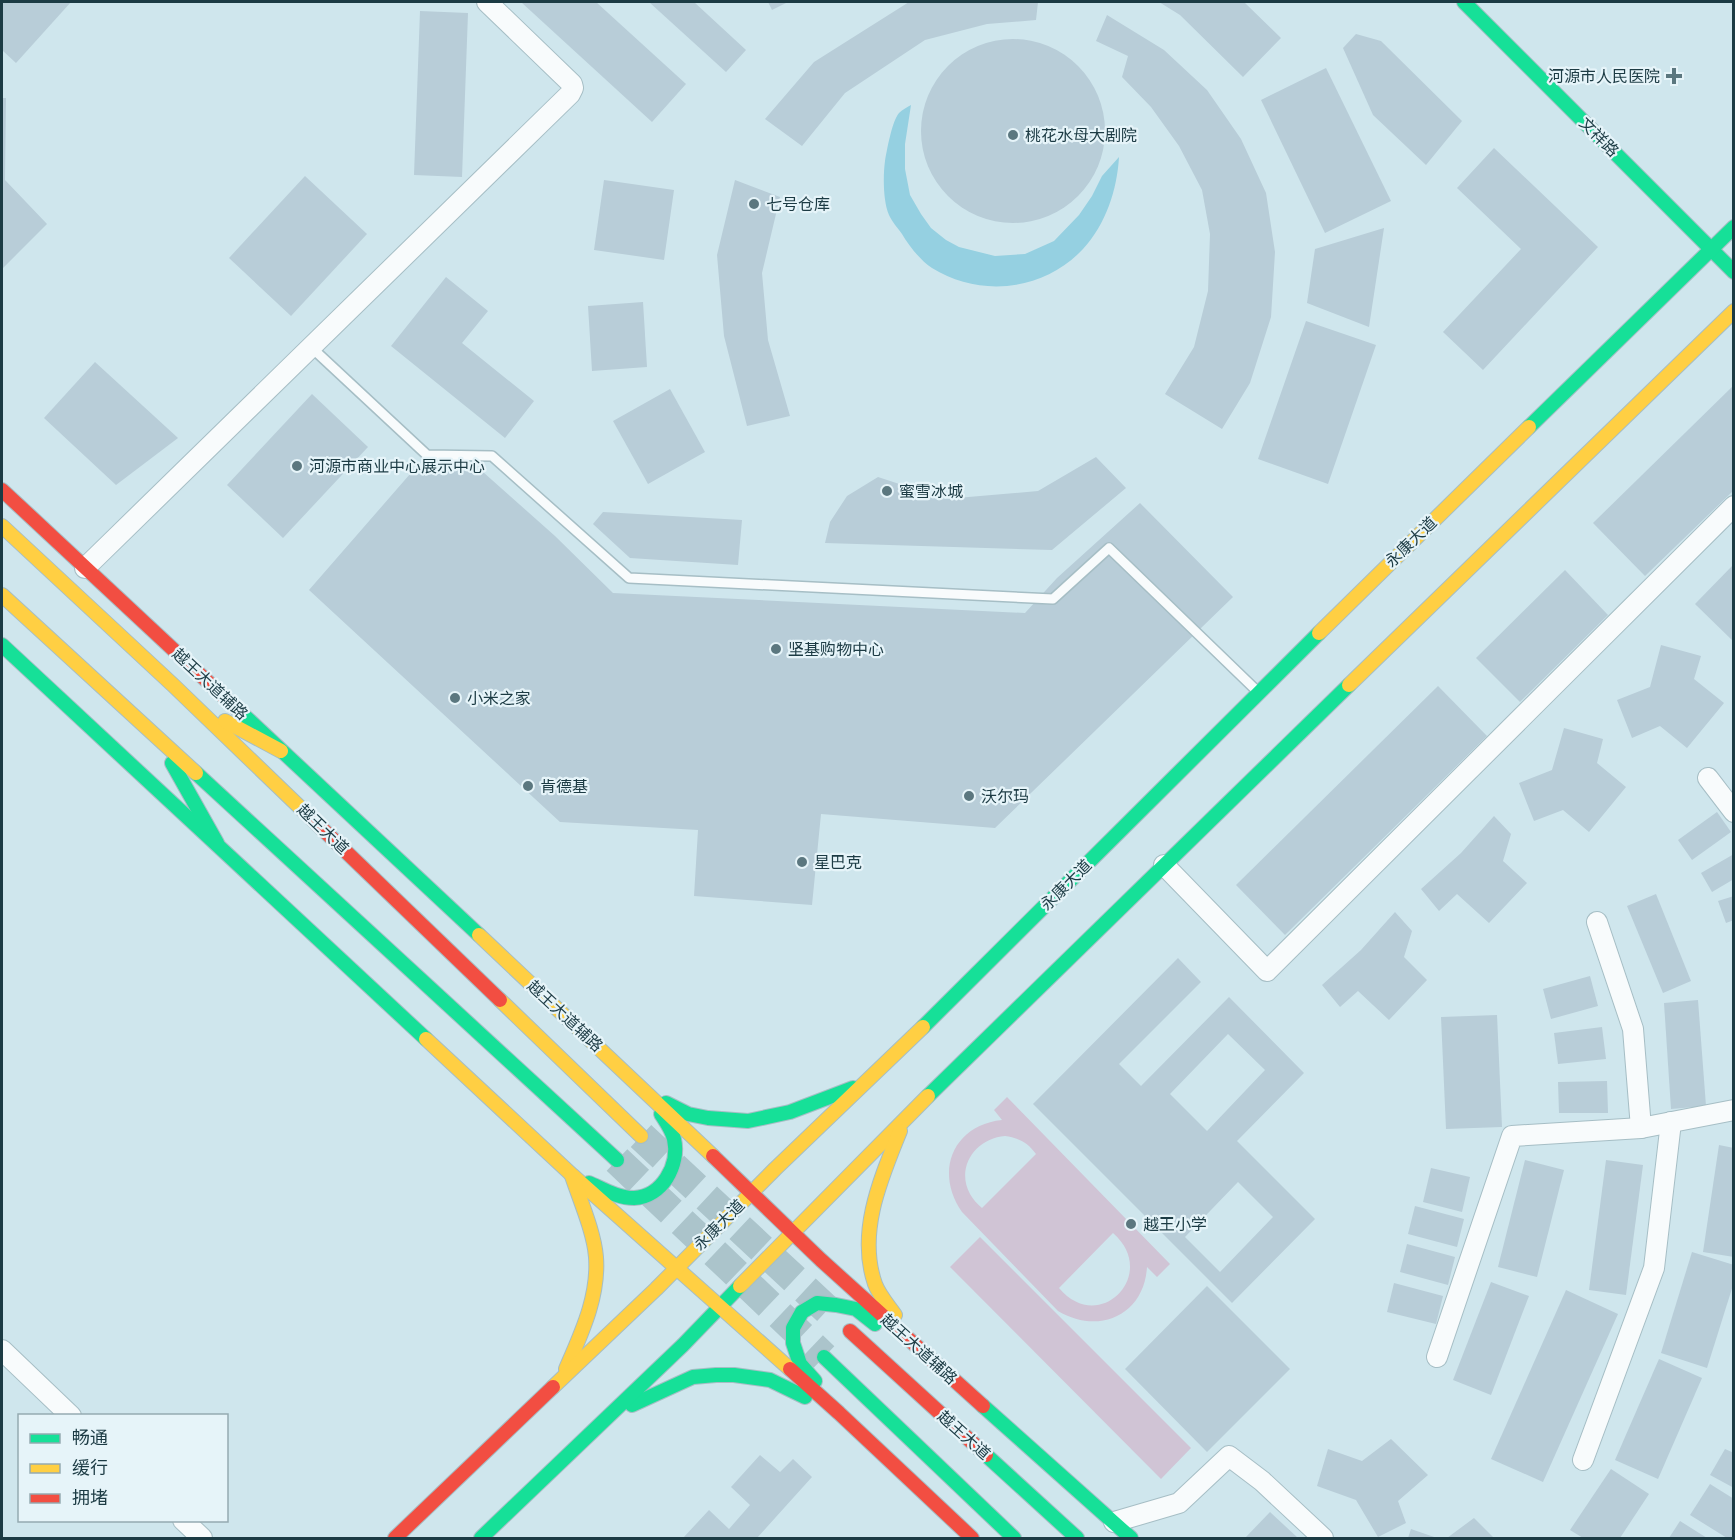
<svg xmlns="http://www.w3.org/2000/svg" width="1735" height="1540" viewBox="0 0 1735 1540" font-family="'Fira Sans Condensed','Noto Sans SC',sans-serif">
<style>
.green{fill:#d0c4d5;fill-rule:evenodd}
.water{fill:#95d0e1}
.building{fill:#b8cdd8;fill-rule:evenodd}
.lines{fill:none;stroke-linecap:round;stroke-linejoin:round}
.primary-tunnel{stroke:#abc4cb;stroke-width:30;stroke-dasharray:30 15;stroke-linecap:butt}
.lane-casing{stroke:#a6bec5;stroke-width:12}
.street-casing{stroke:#a6bec5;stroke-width:22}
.fast-casing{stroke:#a6bec5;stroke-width:16}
.slow-casing{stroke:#a6bec5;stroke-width:16}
.jam-casing{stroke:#a6bec5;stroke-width:16}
.lane{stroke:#f8fbfc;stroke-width:9}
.street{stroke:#f8fbfc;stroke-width:20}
.fast{stroke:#16e098;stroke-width:14}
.slow{stroke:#ffcf43;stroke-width:14}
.jam{stroke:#f24e42;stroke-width:14}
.poi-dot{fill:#5b777f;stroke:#e6f4f9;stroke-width:2}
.labels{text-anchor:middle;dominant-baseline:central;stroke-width:4.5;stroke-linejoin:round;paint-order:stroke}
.poi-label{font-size:16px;fill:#1c3b44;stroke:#e6f4f9;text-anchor:start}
.street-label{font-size:16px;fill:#1c3b44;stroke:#e6f4f9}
</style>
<rect width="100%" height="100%" fill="#cfe6ed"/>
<g class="green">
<path d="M1007 1097 1170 1264 1157 1277 1147 1267C1144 1316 1098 1335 1058 1311L962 1212C934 1172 953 1125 1002 1120L994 1110ZM1005 1136C1019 1138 1028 1143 1036 1154L982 1208C977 1204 973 1199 970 1194 955 1166 977 1138 1005 1136ZM1113 1233C1160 1274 1099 1336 1059 1288Z"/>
<path d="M980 1237 1191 1448 1161 1479 950 1267Z"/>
</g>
<path class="water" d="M911 105 905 144V169L910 195 921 214 931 228 946 240 959 247 995 256 1025 254 1054 241 1079 215 1092 196 1102 176 1119 157C1117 190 1106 224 1083 249 1044 291 980 298 932 268 921 261 909 246 902 234 898 228 892 222 889 215 883 201 883 176 885 161 887 150 892 121 899 113 902 110 907 107 911 105Z"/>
<g class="building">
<path d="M2 2H71L16 63 2 50Z"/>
<path d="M521 2H596L686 84 652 122Z"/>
<path d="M649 2H694L746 50 726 72Z"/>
<path d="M768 2H788L772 10Z"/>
<path d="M909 2H1038L1036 20 987 24 925 40 845 93 802 146 765 119 814 62Z"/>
<path d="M1159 2H1244L1281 38 1243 77 1180 15Z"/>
<path d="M420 11 468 13 462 177 414 175Z"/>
<path d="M1107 15 1164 50 1207 90 1241 139 1266 193 1275 252 1271 317 1250 383 1222 429 1165 394 1194 347 1208 291 1210 234 1202 190 1179 146 1151 107 1122 77 1128 56 1096 41Z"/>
<path d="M1356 34 1381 41 1462 121 1426 165 1373 115 1343 48Z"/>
<circle cx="1013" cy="131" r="92"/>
<path d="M1326 68 1391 201 1325 233 1261 100Z"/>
<path d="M2 98H6L5 180 47 224 2 269Z"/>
<path d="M1494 148 1598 247 1483 370 1443 332 1521 249 1457 188Z"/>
<path d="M305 176 367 234 291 316 229 258Z"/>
<path d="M604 180 674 190 664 260 594 250Z"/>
<path d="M735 180 780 197 762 273 768 340 790 416 747 426 724 336 717 255Z"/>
<path d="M1384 228 1369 327 1307 303 1315 249Z"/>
<path d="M446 277 488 311 462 343 534 401 505 438 391 346Z"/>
<path d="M643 302 647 367 592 371 588 306Z"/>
<path d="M1306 321 1376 345 1328 484 1258 459Z"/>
<path d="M95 362 178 438 116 485 44 418Z"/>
<path d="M1734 385V490L1645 576 1593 523Z"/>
<path d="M670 389 705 452 648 484 613 421Z"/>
<path d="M312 394 368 447 283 538 227 485Z"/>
<path d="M1096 457 1126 488 1052 550 825 543 830 522 847 496 878 477 945 499 1038 491Z"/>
<path d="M417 466 483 472 555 536 613 593 1025 613 1057 578 1140 503 1233 597 995 828 821 814 812 905 694 896 698 830 560 822 309 590Z"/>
<path d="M603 512 742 520 738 565 630 558 593 524Z"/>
<path d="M1734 564V642L1695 604Z"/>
<path d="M1565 570 1608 615 1520 702 1476 658Z"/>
<path d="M1661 645 1701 656 1694 679 1724 703 1687 748 1660 726 1632 738 1617 700 1650 687Z"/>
<path d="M1438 686 1487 736 1285 935 1236 885Z"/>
<path d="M1564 728 1603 739 1597 763 1626 787 1589 832 1563 810 1534 821 1519 783 1552 770Z"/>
<path d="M1717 812 1731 832 1692 860 1678 840Z"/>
<path d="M1494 816 1511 834 1503 861 1527 883 1489 923 1457 894 1439 911 1421 889 1461 853Z"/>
<path d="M1734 854V879L1712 892 1701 873Z"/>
<path d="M1656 894 1691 981 1663 993 1627 906Z"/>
<path d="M1734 896V920L1726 923 1718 901Z"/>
<path d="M1395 912 1412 931 1404 957 1427 980 1389 1020 1358 991 1340 1007 1322 985 1361 950Z"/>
<path d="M1178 958 1201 982 1119 1064 1141 1086 1229 997 1304 1073 1237 1141 1315 1219 1232 1303 1033 1104ZM1228 1034 1265 1070 1207 1131 1170 1094ZM1238 1182 1273 1217 1220 1272 1185 1237Z"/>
<path d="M1590 976 1598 1006 1551 1019 1543 989Z"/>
<path d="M1698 1000 1706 1106 1671 1109 1664 1003Z"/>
<path d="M1497 1015 1502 1127 1446 1129 1441 1017Z"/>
<path d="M1602 1027 1606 1059 1558 1064 1554 1033Z"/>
<path d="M1607 1081 1608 1113H1559L1558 1082Z"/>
<path d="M1719 1145 1734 1148V1257L1703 1252Z"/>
<path d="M1525 1160 1564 1170 1537 1277 1498 1267Z"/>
<path d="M1606 1160 1643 1165 1626 1295 1589 1290Z"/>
<path d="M1431 1168 1470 1177 1462 1212 1423 1202Z"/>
<path d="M1415 1206 1464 1219 1457 1247 1408 1234Z"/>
<path d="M1407 1244 1455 1257 1448 1285 1400 1272Z"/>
<path d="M1692 1252 1734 1265V1282L1707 1368 1661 1353Z"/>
<path d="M1491 1282 1529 1296 1491 1395 1453 1380Z"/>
<path d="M1394 1283 1443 1296 1436 1324 1387 1312Z"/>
<path d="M1207 1286 1290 1369 1207 1452 1125 1369Z"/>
<path d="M1566 1290 1618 1314 1543 1482 1491 1459Z"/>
<path d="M1659 1359 1702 1378 1658 1479 1615 1460Z"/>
<path d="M1391 1439 1428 1475 1398 1501 1406 1523 1378 1537 1356 1500 1317 1486 1328 1449 1362 1461Z"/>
<path d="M1725 1449 1734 1453V1488L1710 1475Z"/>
<path d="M760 1455 780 1472 793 1459 812 1477 757 1538H683L709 1510 729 1529 750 1505 731 1487Z"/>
<path d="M1611 1469 1649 1494 1620 1538H1583L1570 1530Z"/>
<path d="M1710 1484 1734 1499V1538H1727L1690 1515Z"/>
<path d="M1270 1512 1298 1538H1245Z"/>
<path d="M1474 1518 1494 1538H1447Z"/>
<path d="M1680 1521 1707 1538H1669Z"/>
<path d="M1411 1529 1437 1538H1408Z"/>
</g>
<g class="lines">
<g class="primary-tunnel">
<path d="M641 1136 837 1319"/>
<path d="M617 1160 824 1357"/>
</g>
<g class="lane-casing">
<path id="lane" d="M311 347 427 455 492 456 629 578 1053 599 1109 548 1257 691"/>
</g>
<g class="street-casing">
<g id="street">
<path d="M85 568 570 94 573 88 572 84 487 2"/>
<path d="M1708 778 1734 812"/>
<path d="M1164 865 1267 971 1734 506"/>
<path d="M1597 922 1633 1029 1641 1128"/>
<path d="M2 1350 71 1416"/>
<path d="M1437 1357 1512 1136 1641 1128 1734 1110"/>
<path d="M1583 1460 1654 1268 1671 1122"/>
<path d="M183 1520 202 1538"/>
<path d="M1114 1522 1179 1503 1229 1456 1262 1481 1323 1538"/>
</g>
</g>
<g class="fast-casing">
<g id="fast">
<path d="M1464 2 1734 272"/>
<path d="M1529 427 1734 227"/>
<path d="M2 645 426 1039"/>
<path d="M236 708 479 935"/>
<path d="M172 763 217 843"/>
<path d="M196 773 617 1160"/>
<path d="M923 1027 1319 633"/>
<path d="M928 1096 1349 685"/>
<path d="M666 1103 688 1114 708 1118 748 1121 790 1112 853 1088"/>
<path d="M589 1183C603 1189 618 1198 634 1198 662 1197 680 1165 674 1139 672 1130 666 1122 661 1114"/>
<path d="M824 1357 1014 1538"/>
<path d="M815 1381 800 1364 793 1343V1328L802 1312 817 1303 836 1305 856 1309 875 1324"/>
<path d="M632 1405 693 1377 716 1375H734L770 1380 805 1397"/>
<path d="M983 1406 1131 1538"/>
<path d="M986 1455 1077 1538"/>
<path d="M481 1538 683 1345 740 1286"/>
</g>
</g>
<g class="slow-casing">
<g id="slow">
<path d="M2 526 173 685 311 818"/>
<path d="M2 595 196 773"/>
<path d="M1319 633 1529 427"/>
<path d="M1349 685 1734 311"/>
<path d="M225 721 281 751"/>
<path d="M479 935 713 1156"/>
<path d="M500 1000 641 1136"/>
<path d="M426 1039 572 1175 790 1369"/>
<path d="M740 1286 928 1096"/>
<path d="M895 1315C888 1305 879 1295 875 1284 857 1232 881 1178 900 1131"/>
<path d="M566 1369C581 1334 599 1297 596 1257 594 1232 580 1200 572 1176"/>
<path d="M553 1387 656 1289 775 1169 923 1027"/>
</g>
</g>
<g class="jam-casing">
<g id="jam">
<path d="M2 490 236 708"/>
<path d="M311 818 500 1000"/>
<path d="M713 1156 821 1260 983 1406"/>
<path d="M850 1331 986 1455"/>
<path d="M790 1369 839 1413 972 1538"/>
<path d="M395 1538 553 1387"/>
</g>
</g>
<use href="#lane" class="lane"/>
<use href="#street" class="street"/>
<use href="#fast" class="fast"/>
<use href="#slow" class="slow"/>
<use href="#jam" class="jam"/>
</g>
<g class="poi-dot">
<path d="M1671 67h6v6h6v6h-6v6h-6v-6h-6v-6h6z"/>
<circle cx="1013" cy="135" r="6"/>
<circle cx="754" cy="204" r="6"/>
<circle cx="297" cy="466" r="6"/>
<circle cx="887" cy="491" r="6"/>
<circle cx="776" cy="649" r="6"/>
<circle cx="455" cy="698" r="6"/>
<circle cx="528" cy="786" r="6"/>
<circle cx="969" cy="796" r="6"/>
<circle cx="802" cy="862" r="6"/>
<circle cx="1131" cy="1224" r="6"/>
</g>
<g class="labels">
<g class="poi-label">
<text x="1660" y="76" text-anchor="end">河源市人民医院</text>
<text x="1025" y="135">桃花水母大剧院</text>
<text x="766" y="204">七号仓库</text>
<text x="309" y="466">河源市商业中心展示中心</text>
<text x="899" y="491">蜜雪冰城</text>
<text x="788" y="649">坚基购物中心</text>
<text x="467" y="698">小米之家</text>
<text x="540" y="786">肯德基</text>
<text x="981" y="796">沃尔玛</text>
<text x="814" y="862">星巴克</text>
<text x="1143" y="1224">越王小学</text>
</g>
<g class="street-label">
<text transform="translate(1599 137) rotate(45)">文祥路</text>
<text transform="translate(1411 542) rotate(-44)">永康大道</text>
<text transform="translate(210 684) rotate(43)">越王大道辅路</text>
<text transform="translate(323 829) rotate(44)">越王大道</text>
<text transform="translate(1066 885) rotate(-45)">永康大道</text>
<text transform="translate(565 1016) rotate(43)">越王大道辅路</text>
<text transform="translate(719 1225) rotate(-45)">永康大道</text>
<text transform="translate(919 1349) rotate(42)">越王大道辅路</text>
<text transform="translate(964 1435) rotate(42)">越王大道</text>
</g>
</g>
<rect width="1735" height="1540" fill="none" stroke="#1c3b44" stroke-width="6"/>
<rect x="18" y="1414" width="210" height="108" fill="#e6f4f9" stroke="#95aab1" stroke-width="1.5"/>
<rect x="30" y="1434" width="30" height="9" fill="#16e098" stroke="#95aab1" stroke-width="1.5"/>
<text x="72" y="1444" font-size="18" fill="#1c3b44">畅通</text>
<rect x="30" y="1464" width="30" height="9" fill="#ffcf43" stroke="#95aab1" stroke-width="1.5"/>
<text x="72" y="1474" font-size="18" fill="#1c3b44">缓行</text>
<rect x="30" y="1494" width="30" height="9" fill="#f24e42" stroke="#95aab1" stroke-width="1.5"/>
<text x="72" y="1504" font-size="18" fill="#1c3b44">拥堵</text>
</svg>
